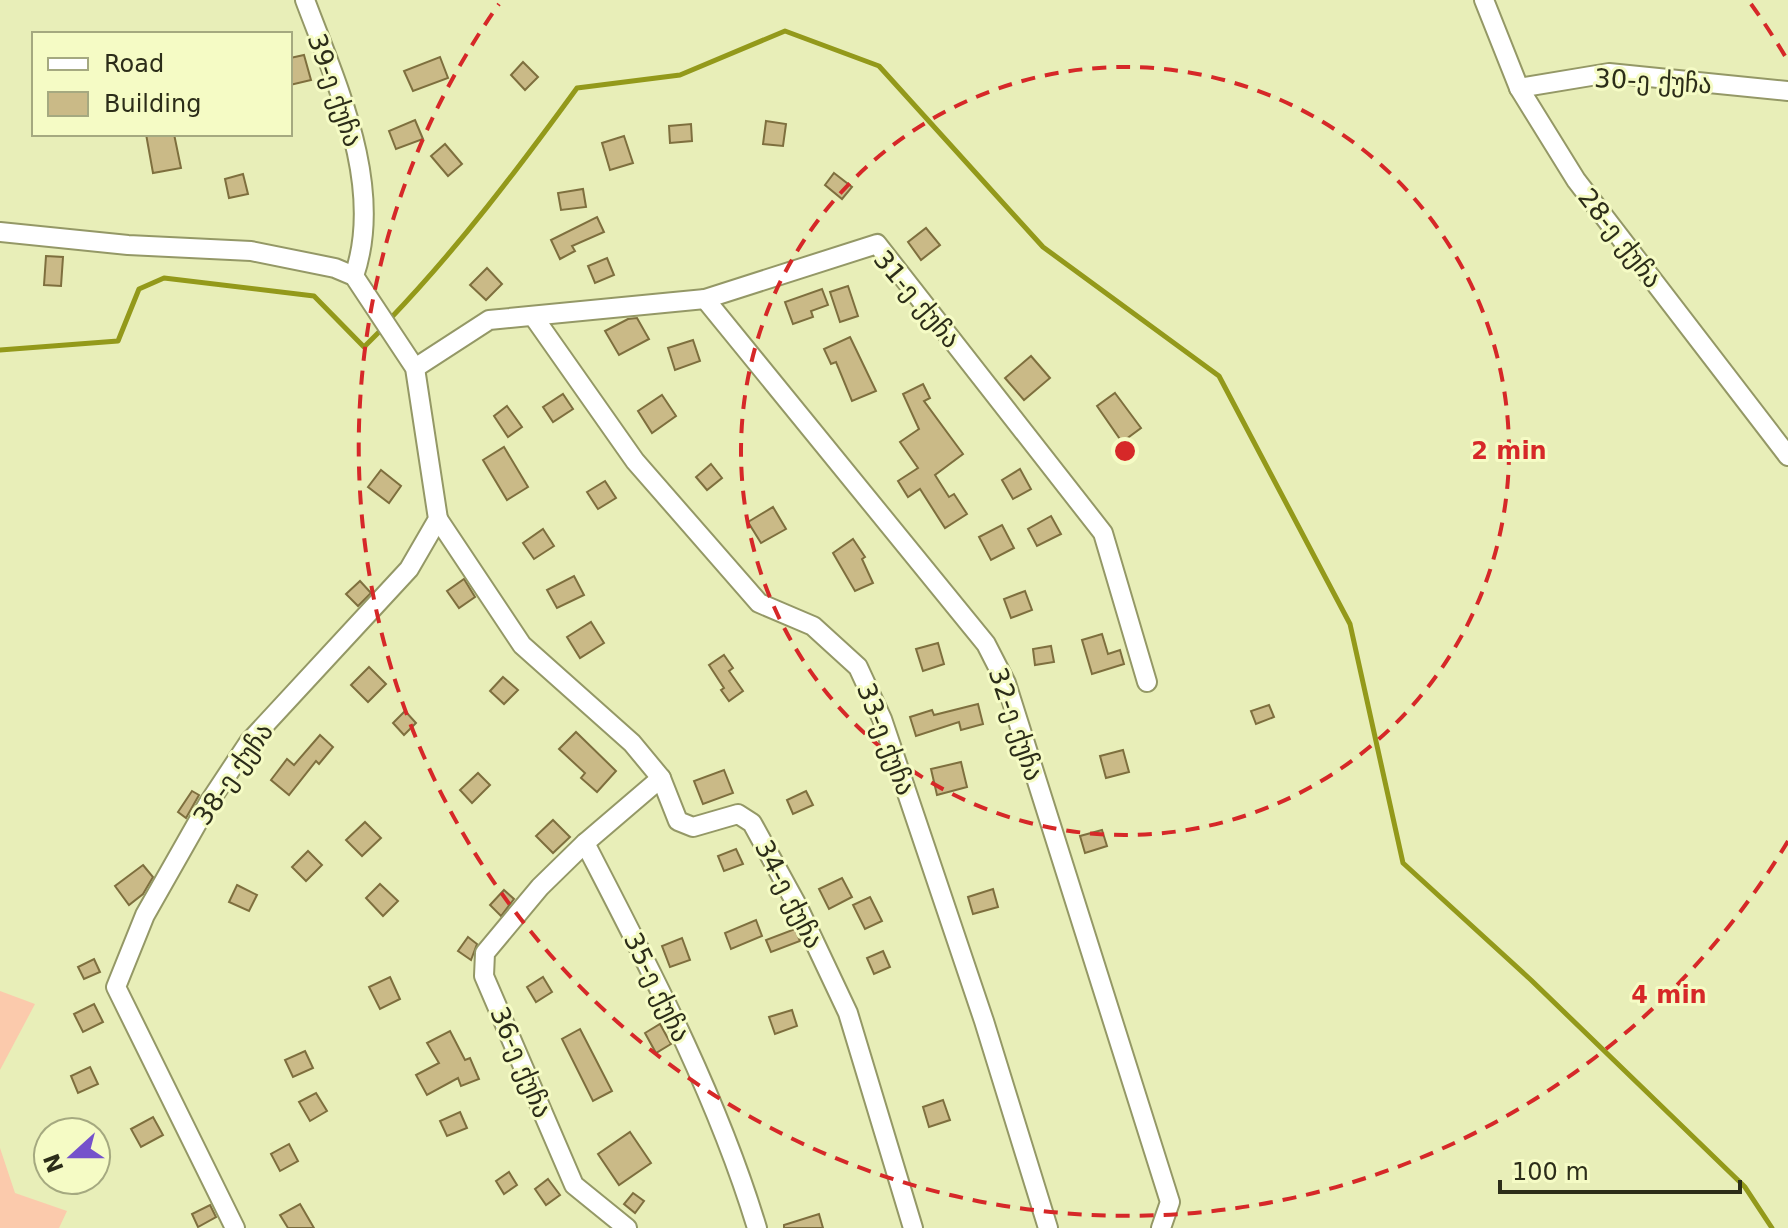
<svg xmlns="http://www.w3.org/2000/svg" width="1788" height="1228" viewBox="0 0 1788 1228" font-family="'DejaVu Sans','Noto Sans Georgian',sans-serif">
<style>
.green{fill:#fbcaac}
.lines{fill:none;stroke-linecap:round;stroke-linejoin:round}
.stream{stroke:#93991a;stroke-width:5}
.building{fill:#caba87;stroke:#7e6f3e;stroke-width:2}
.minor-casing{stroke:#949866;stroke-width:22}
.minor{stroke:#fff;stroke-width:18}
.ring{fill:none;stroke:#d62828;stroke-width:4;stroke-dasharray:14 10}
.labels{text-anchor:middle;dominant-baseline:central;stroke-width:6;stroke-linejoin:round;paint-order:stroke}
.street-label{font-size:26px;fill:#2c2d19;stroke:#f5fbc5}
.centre{fill:#d62828;stroke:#f5fbc5;stroke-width:4}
.ring-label{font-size:24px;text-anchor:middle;font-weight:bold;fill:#d62828;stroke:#f5fbc5;stroke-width:6;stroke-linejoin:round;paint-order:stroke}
</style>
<rect width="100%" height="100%" fill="#e8eeb8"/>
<g class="green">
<path d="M0 991 35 1004 0 1070Z"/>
<path d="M0 1148 15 1193 67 1211 59 1228H0Z"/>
</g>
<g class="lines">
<g class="stream">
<path d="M389 320C458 248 518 169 577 88L680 75 785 31 879 66 1043 247 1219 376 1350 624 1403 863 1531 980 1745 1187 1772 1228"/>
<path d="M0 350 118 341 139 289 164 278 314 296 364 347 383 328"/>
</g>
</g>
<g class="building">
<path d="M304 55 311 80 290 85V58Z"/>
<path d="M440 57 448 78 413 91 404 71Z"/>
<path d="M523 62 538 77 525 90 511 75Z"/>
<path d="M415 120 423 139 396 149 389 131Z"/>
<path d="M766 121 786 124 783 146 763 144Z"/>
<path d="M691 124 692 141 670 143 669 126Z"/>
<path d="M146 134H174L181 168 153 173Z"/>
<path d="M624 136 633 163 610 170 602 143Z"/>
<path d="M445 144 462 164 448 176 431 156Z"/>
<path d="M834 173 852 187 842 199 825 185Z"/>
<path d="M243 174 248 194 229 198 225 179Z"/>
<path d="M583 189 586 207 561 210 558 193Z"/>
<path d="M597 217 604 232 572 246 575 251 560 259 551 240Z"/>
<path d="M926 228 940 245 921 260 908 242Z"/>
<path d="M46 256 63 257 61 286 44 285Z"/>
<path d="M607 258 614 275 595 283 588 266Z"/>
<path d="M487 268 502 284 486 300 470 285Z"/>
<path d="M848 286 858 316 840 322 830 292Z"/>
<path d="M822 289 828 305 811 311 813 317 793 324 785 302Z"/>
<path d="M637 318 649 339 619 355 605 331 628 319Z"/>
<path d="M850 337 876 391 852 401 836 362 831 364 824 349Z"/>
<path d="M693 340 700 361 675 370 668 348Z"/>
<path d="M1031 356 1050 378 1024 400 1005 378Z"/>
<path d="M923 384 930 398 924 401 963 454 935 475 949 497 954 494 967 514 945 528 920 489 908 497 898 481 918 468 900 442 919 429 903 394Z"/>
<path d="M1115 393 1141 428 1122 442 1097 406Z"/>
<path d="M563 394 573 409 553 422 543 407Z"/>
<path d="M662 395 676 416 652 433 638 411Z"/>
<path d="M507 406 522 427 508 437 494 416Z"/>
<path d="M504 447 528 487 507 500 483 460Z"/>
<path d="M711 464 722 478 707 490 696 477Z"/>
<path d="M1020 469 1031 489 1013 499 1002 480Z"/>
<path d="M381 470 401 486 389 503 368 487Z"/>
<path d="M605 481 616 498 598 509 587 492Z"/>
<path d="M773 507 786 529 761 543 748 522Z"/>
<path d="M1051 516 1061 534 1037 546 1028 529Z"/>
<path d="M1002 525 1014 548 991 560 979 537Z"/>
<path d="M543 529 554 546 534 559 523 543Z"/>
<path d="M853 539 865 557 862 559 873 583 855 591 833 553Z"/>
<path d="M574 576 584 595 557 608 547 590Z"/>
<path d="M464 579 475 597 459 608 447 591Z"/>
<path d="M360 581 371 593 358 606 346 594Z"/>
<path d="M1025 591 1032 610 1011 618 1004 599Z"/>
<path d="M591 622 604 643 580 658 567 637Z"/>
<path d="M1102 634 1108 654 1120 650 1124 664 1092 674 1082 640Z"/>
<path d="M938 643 944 664 923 671 916 649Z"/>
<path d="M1051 646 1054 662 1035 665 1033 649Z"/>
<path d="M724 655 733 668 729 671 743 691 729 701 721 690 724 688 709 665Z"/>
<path d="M369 667 386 684 368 702 351 685Z"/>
<path d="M503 677 518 690 504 704 490 691Z"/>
<path d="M978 704 983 724 961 730 959 722 916 736 910 717 932 710 934 715Z"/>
<path d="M1269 705 1274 717 1256 724 1251 711Z"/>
<path d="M405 711 416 723 404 735 393 723Z"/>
<path d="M576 732 616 771 597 792 581 778 585 773 559 749Z"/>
<path d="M320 735 333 747 319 764 316 761 289 795 271 780 287 759 294 765Z"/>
<path d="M1123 750 1129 772 1106 778 1100 756Z"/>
<path d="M961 762 967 787 937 795 931 769Z"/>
<path d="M724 770 733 793 703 804 694 781Z"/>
<path d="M478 773 490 785 472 803 460 790Z"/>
<path d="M192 791 199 795 186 818 178 812Z"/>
<path d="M806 791 813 805 793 814 787 800Z"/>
<path d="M553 820 570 837 553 853 536 836Z"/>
<path d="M365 822 381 838 362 856 346 840Z"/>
<path d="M1102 830 1107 846 1085 853 1080 836Z"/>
<path d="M736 849 743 864 724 871 718 856Z"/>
<path d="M308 851 322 865 306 881 292 867Z"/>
<path d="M143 865 153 877 143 894 129 905 115 886Z"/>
<path d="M842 878 852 897 829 909 819 889Z"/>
<path d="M380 884 398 901 383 916 366 898Z"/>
<path d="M237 885 257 895 249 911 229 902Z"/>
<path d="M993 889 998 907 973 914 968 897Z"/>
<path d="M504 890 514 899 501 916 490 905Z"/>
<path d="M870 897 882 921 865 929 853 905Z"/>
<path d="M756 920 762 936 731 949 725 933Z"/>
<path d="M795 929 800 941 771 952 766 940Z"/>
<path d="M468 937 477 944 471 960 458 951Z"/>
<path d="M682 938 690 960 670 967 662 946Z"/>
<path d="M883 951 890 967 874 974 867 958Z"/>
<path d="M94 959 100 972 84 979 78 967Z"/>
<path d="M390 977 400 999 380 1009 369 987Z"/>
<path d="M543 977 552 992 536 1002 527 987Z"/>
<path d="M94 1004 103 1022 83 1032 74 1014Z"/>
<path d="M792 1010 797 1026 775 1034 769 1017Z"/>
<path d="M660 1024 671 1044 656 1053 645 1033Z"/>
<path d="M580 1029 612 1091 593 1101 562 1039Z"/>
<path d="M450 1031 465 1060 470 1058 479 1079 461 1086 458 1078 427 1095 416 1075 439 1063 427 1043Z"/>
<path d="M305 1051 313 1068 293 1077 285 1060Z"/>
<path d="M90 1067 98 1084 78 1093 71 1076Z"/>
<path d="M316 1093 327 1111 310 1121 299 1102Z"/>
<path d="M943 1100 950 1120 929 1127 923 1107Z"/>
<path d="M460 1112 467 1128 447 1136 440 1121Z"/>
<path d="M153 1117 163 1135 141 1147 131 1129Z"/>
<path d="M630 1132 651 1163 619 1185 598 1154Z"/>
<path d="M289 1144 298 1161 280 1171 271 1154Z"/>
<path d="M509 1172 517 1185 504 1194 496 1181Z"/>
<path d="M548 1179 560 1195 546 1205 535 1189Z"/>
<path d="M633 1193 644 1201 635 1213 624 1204Z"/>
<path d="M300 1204 314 1228H288L280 1215Z"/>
<path d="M210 1205 216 1217 198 1227 192 1214Z"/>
<path d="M819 1214 823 1228H784V1225Z"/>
</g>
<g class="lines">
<g class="minor-casing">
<g id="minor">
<path d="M305 0C336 83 385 186 354 276"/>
<path d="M1484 0 1519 88 1576 180 1788 456"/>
<path d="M1519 88 1609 73 1788 91"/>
<path d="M0 232 128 245 251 251 335 268 354 276 415 368 438 519 409 569 249 742 208 804 145 915 116 987 235 1228"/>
<path d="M705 299 986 644 1006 683 1170 1202 1161 1228"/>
<path d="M533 316 635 461 759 603 813 626 858 667 882 719 984 1021 1048 1228"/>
<path d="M415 368 489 320 705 299 877 244 1103 533 1147 682"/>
<path d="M438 519 522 645 632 743 661 778 678 821 693 827 738 814 752 823 797 905 848 1013 913 1228"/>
<path d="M661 778 585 843C649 967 716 1093 757 1228"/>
<path d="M585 843 540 887 485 953 484 976 574 1185 627 1228"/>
</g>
</g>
<use href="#minor" class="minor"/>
</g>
<g class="ring">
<circle cx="1125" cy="451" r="384"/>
<path d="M1788 841A769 769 0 1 1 499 4M1751 4A769 769 0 0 1 1788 61"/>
</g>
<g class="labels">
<g class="street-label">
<text transform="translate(1653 81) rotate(3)">30-ე ქუჩა</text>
<text transform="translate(335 90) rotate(71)">39-ე ქუჩა</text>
<text transform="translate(1620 238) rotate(52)">28-ე ქუჩა</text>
<text transform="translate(917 299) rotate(50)">31-ე ქუჩა</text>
<text transform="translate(1016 724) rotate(71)">32-ე ქუჩა</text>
<text transform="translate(886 739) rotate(69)">33-ე ქუჩა</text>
<text transform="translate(233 774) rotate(-55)">38-ე ქუჩა</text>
<text transform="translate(789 894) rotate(63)">34-ე ქუჩა</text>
<text transform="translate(657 987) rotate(64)">35-ე ქუჩა</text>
<text transform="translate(521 1062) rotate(67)">36-ე ქუჩა</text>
</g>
</g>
<circle cx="1125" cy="451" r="12" class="centre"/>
<g class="ring-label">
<text x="1509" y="459">2 min</text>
<text x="1669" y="1003">4 min</text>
</g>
<rect x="32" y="32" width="260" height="104" fill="#f5fbc5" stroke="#a5a980" stroke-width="2"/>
<rect x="48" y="58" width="40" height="12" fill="#ffffff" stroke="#a5a980" stroke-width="2"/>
<text x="104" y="72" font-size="24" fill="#2c2d19">Road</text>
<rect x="48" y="92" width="40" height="24" fill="#caba87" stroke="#a5a980" stroke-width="2"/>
<text x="104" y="112" font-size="24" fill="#2c2d19">Building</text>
<g transform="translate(72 1156) rotate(249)"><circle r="38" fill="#f5fbc5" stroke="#a5a980" stroke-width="2"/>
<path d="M0-6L14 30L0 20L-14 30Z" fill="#7552cb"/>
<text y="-12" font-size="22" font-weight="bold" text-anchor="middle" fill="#2c2d19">N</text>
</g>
<path d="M1500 1180v12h240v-12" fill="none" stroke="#2c2d19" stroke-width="4"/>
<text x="1512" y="1180" font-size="24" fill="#2c2d19" stroke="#f5fbc5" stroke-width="6" paint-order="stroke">100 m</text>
</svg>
